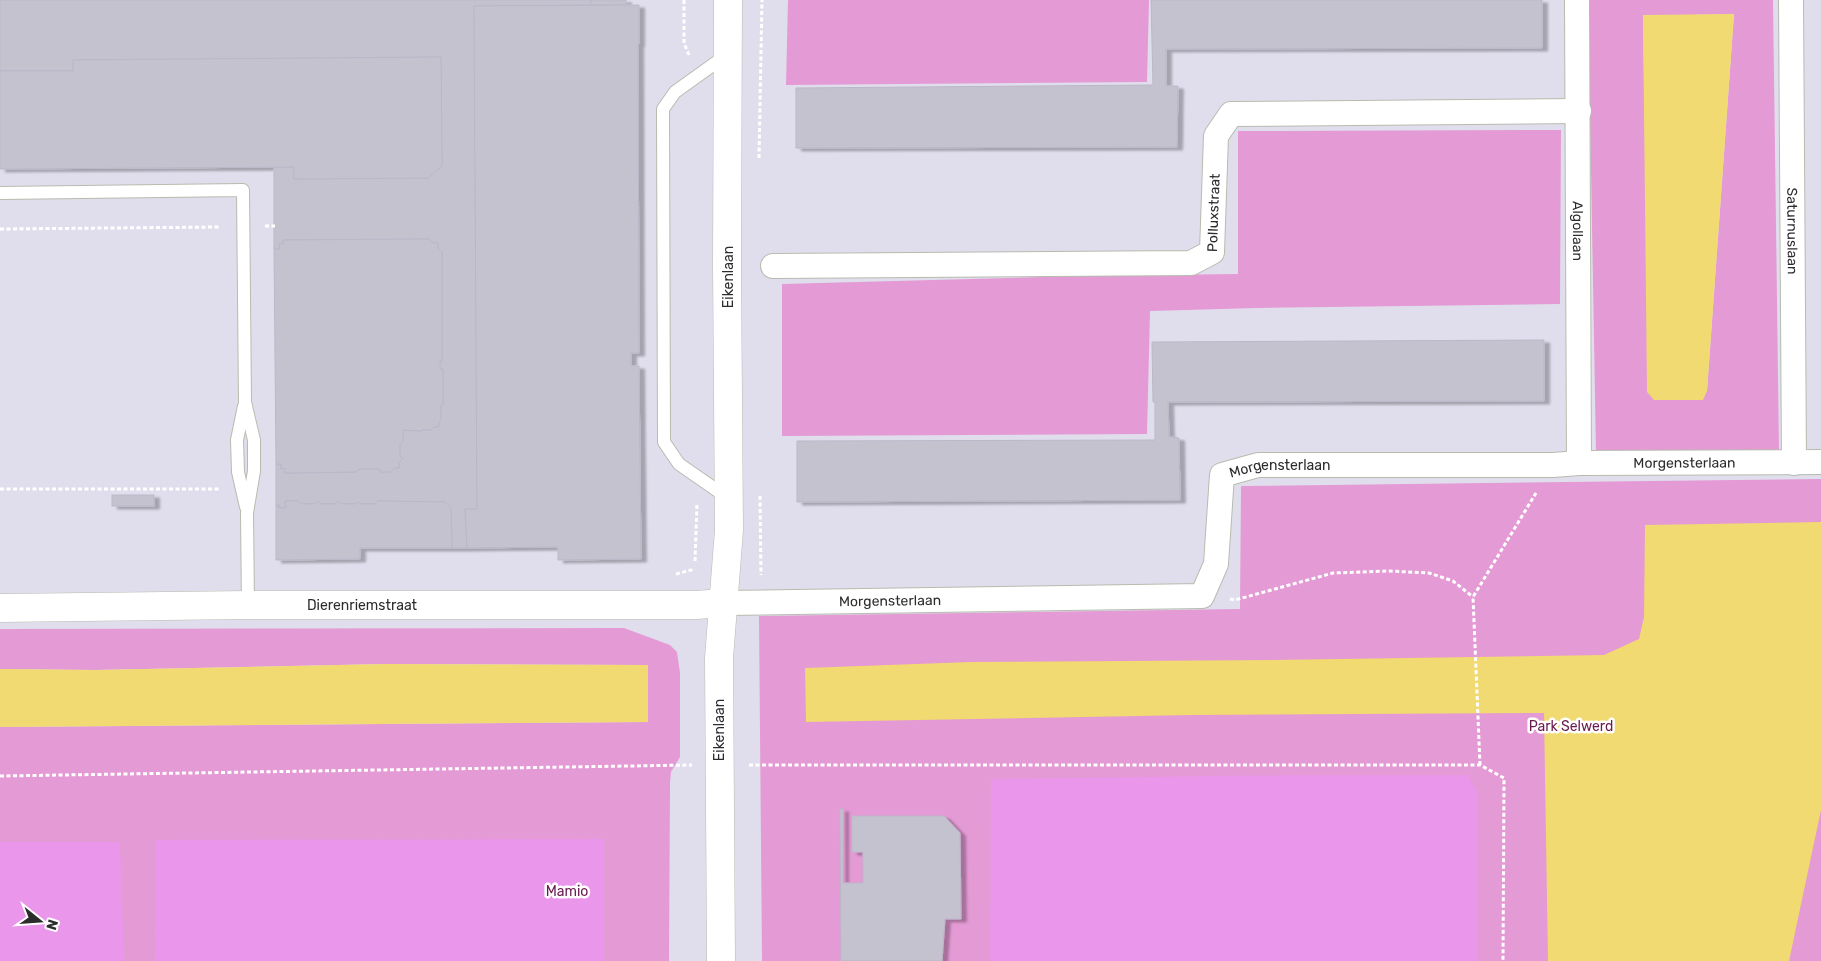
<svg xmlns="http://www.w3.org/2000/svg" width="1821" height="961" viewBox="0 0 1821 961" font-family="Rubik,sans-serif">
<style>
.green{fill:#e49ad4;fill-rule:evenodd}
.pitch{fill:#ea96eb}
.water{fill:#f0da71}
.building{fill:#c5c2d0;stroke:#bbb7c9;filter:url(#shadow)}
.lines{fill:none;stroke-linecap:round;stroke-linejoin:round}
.service-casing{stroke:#b7bcae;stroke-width:14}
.minor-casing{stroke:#b7bcae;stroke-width:26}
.tertiary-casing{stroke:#b7bcae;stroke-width:29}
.secondary-casing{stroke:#b7bcae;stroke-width:29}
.path{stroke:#fff;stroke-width:3;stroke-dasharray:4 2.5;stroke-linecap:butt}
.service{stroke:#fff;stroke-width:12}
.minor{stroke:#fff;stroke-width:24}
.tertiary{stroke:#fff;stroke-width:28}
.secondary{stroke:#fff;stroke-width:28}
.labels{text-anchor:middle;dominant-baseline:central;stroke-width:5;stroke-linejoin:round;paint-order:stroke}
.street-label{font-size:14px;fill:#2c2c2c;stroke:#fff}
.park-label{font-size:14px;fill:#6a1a4e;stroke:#fff}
</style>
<defs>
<filter id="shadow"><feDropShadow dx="5.5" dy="3" stdDeviation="1" flood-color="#0004"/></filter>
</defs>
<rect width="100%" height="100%" fill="#e0deed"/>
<g class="green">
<path d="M788 0H1149L1147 82 786 85Z"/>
<path d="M1588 0H1773L1779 450 1596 452ZM1734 14 1707 391 1702 400H1654L1647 286 1643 16Z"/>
<path d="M1561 130 1560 304 1257 308 1150 311 1147 434 782 436V284L1080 276 1238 274V131Z"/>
<path d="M1821 479V961H762L759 616 1240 609 1241 486Z"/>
<path d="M624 628 670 645 677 652 680 673V757L671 772 670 783 669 961H0V727L648 722 647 665 386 664 96 670 0 669V629Z"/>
</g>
<g class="pitch">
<path d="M1299 775H1469V778L1477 791V961H990L991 779Z"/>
<path d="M604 839V961H155L156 840Z"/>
<path d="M0 842H120L124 961H0Z"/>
</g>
<g class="water">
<path d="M1734 14 1707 391 1703 400H1654L1647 392 1643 15Z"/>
<path d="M1821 522V810L1789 961H1548L1544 713 1192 715 806 722 805 668 971 662 1273 660 1604 655 1639 639 1644 617 1645 525Z"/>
<path d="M386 664 648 665V722L0 727V669L96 670Z"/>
</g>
<g class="building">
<path d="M0 0H591V5L474 6 477 509H465L467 548H452L451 508 445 502 378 501 375 504H361L358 502 356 504H341L338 501 335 504H321L318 501 315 504H301L298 501H285L286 508H279V505L276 506V464H281V469L285 468V473H287L356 472 359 469H379L381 472H391L395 468H399V463L403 459 400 456V444L403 441V430L422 431V430H431L434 427H439V422L441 420V405H443V369H440V361H442V252L438 248V243H433L429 239 283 240 284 244H279L280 249H274V167H294V179L428 178 442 166 441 57 73 60V71H0Z"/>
<rect x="591" y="0" width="35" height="5"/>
<path d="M1151 0H1542V48L1166 49V86H1178L1177 147 796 148V88L1153 85Z"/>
<path d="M639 5V44H638L639 353H631V366H639L641 559 558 560V547L467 548 465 509H477L474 6Z"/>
<path d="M441 57 442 166 428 178 294 179V167L0 169V71H73V60Z"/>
<path d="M429 239 433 243H438V248L442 252V361H440V369H443V405H441V420L439 422V427H434L431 430H422V431L403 430V441L400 444V456L403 459 399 463V468H395L391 472H381L379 469H359L356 472 285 473V468L281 469V464H276L274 249H280L279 244H284L283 240Z"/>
<path d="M1544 340V401L1168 402 1169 437 1179 438 1180 500 797 502V441L1155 440V402H1153L1152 342Z"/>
<rect x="112" y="495" width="42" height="11"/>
<path d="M285 501H298L301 504H315L318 501 321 504H335L338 501 341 504H356L358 502 361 504H375L378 501 445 502 451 508 452 548H360V559L276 560V506L279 505V508H286Z"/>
<path d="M840 809H843V883H863V852H852V816H944L960 833 961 919H945L942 961H841Z"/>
</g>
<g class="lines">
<g class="service-casing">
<g id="service">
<path d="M0 193 243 190 245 402 254 440V471L247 513 248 605"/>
<path d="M244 406 237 440 238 472 246 507"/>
<path d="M728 498 679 464 664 442 663 109 675 92 728 54"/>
</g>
</g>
<g class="minor-casing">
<g id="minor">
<path id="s1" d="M1577 0 1579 463"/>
<path id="s2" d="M1791 0 1794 463"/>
<path id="s3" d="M773 266 1191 263 1212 252 1216 136 1231 114 1579 111"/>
<path id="s4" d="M724 603 1202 596 1216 564 1222 475 1258 465H1553L1579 463 1821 462"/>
</g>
</g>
<g class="tertiary-casing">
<g id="tertiary">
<path id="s5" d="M0 608 248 605H696L724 603"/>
</g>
</g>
<g class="secondary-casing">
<path id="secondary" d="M721 961 719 658 729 530 727 266 728 0"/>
</g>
<g class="path">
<path d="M684 0V43L689 55"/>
<path d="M759 158 762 0"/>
<path d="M265 226H275"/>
<path d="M0 229 221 227"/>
<path d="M0 489H219"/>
<path d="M760 496 761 575"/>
<path d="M695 561 697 503"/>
<path d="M676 574 695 569"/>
<path d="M1230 599 1235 600 1333 573 1389 571 1429 573 1453 581 1473 597"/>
<path d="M749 765H1480L1504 778 1503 961"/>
<path d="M1480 765 1473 597 1536 493"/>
<path d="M0 776 692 765"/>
</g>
<use href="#service" class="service"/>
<use href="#minor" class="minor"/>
<use href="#tertiary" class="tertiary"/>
<use href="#secondary" class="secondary"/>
</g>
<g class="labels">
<g class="street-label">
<text stroke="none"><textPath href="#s3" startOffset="481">Polluxstraat</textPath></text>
<text stroke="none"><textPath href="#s2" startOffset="231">Saturnuslaan</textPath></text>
<text stroke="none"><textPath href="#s1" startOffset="231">Algollaan</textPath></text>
<text transform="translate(728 277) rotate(-90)">Eikenlaan</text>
<text stroke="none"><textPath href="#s4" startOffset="1066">Morgensterlaan</textPath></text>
<text stroke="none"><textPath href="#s4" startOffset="661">Morgensterlaan</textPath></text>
<text stroke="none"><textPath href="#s4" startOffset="166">Morgensterlaan</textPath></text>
<text stroke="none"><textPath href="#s5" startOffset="362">Dierenriemstraat</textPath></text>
<text transform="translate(719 730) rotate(-90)">Eikenlaan</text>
</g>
<g class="park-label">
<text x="1571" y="726">Park Selwerd</text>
<text x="567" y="891">Mamio</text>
</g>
</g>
<g transform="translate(40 921) rotate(107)" stroke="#ffffff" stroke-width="4" paint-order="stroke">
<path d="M0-4L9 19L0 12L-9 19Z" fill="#2c2c2c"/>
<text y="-8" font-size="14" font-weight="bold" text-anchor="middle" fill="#2c2c2c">N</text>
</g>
</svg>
